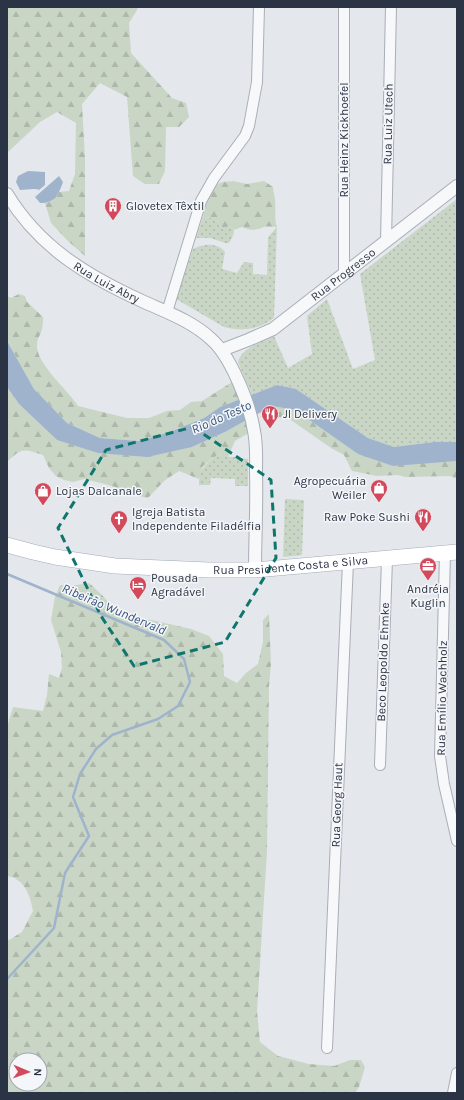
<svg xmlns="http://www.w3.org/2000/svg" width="464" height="1100" viewBox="0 0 464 1100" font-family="Karla,sans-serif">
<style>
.grass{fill:url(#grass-dots)}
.forest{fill:url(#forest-firs);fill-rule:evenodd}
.water{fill:#9fb4cc}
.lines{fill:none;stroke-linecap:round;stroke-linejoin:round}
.stream{stroke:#9fb4cc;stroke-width:2.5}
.minor-casing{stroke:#a9aeb7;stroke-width:12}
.tertiary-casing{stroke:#a9aeb7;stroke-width:14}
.primary-casing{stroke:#a3abb8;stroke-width:16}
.minor{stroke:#f7f8fa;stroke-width:10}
.tertiary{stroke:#f7f8fa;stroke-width:12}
.primary{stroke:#fff;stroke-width:15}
.marked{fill:none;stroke:#0f766e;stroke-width:3;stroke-dasharray:8 5;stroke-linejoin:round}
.labels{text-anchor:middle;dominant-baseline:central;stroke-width:3;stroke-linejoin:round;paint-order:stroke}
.street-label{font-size:12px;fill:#2b3445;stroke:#f4f6f9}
.poi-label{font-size:12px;fill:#2b3445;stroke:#f4f6f9;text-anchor:start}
.water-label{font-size:13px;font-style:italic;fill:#34527a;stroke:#f4f6f9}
</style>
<defs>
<pattern id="grass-dots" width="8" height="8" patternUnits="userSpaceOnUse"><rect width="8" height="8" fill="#c9d6c5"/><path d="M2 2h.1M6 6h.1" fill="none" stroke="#adb8ab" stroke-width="1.8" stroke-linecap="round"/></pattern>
<pattern id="forest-firs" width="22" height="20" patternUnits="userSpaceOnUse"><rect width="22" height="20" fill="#c9d6c5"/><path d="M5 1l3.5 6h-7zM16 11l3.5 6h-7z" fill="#adb8ab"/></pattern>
</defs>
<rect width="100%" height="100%" fill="#e4e7ec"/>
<g class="grass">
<path d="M457 199V442H434L394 447 368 438 296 389 277 385 252 395 238 362C241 348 262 342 274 336L288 368 312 354 307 316 327 299 353 369 375 360 360 274Z"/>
<path d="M203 217C214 218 216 217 222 228L228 226 234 230 233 236 229 243H225L210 238H196Z"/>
<path d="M277 227 274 318C259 329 243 332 224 327L176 299 193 249C203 244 217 242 225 252L222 269 237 273 244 262 253 263V274L267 275 268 237Z"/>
<path d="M217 455 248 459V486H235V479L211 478 210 485H199C199 468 205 465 217 455Z"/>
<path d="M285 499 304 500 302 555 283 557Z"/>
</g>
<g class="forest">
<path d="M7 7H138L137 10 129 23 131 53 172 98 186 103 189 117 179 127H166L165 171 159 184H145L133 176 127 97 100 83 82 104 85 158V256L68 241 51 223 45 203C53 202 55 198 59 192L69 191 75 174 76 123 57 112 40 122 7 153Z"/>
<path d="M233 181 247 184 264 181 273 187C273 192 275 196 275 201 276 209 274 220 277 227 274 227 268 226 264 227 257 230 250 231 242 227L234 230 228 226 225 228H222C216 217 214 218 203 217 206 206 209 188 220 183 224 181 230 182 233 181Z"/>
<path d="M19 294 25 296 27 302 43 317C43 321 43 325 42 329 41 334 37 339 37 344 35 363 68 390 78 406L127 418H149L167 411 180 410 191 402 202 401 232 382 241 399 220 407 204 418 170 432 139 441 100 438 67 423 34 389 7 341V296L11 298Z"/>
<path d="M7 387 19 404 57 440 192 447 225 432 248 419 247 434 235 441 228 457 217 455 203 466 199 479 179 471 164 481 148 498 121 492 115 487 101 483 84 479 73 482 64 480 56 476 49 468 43 455C24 449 22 447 7 462Z"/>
<path d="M272 406 295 410 358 454 439 462 457 461V479L450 476 405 477 398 475 377 476 352 471 344 455 331 448 288 418 262 416V412Z"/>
<path d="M89 583 100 593 120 614 156 621 191 629 209 636 223 654 224 676 237 683 246 673 258 664 263 642V620L269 614 271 664 269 686 267 851 257 1011 260 1042 278 1056 309 1064 334 1066 350 1060H361L365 1067 359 1087 355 1093H7V939L9 940 22 932 33 911C31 900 27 885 16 879 14 877 10 877 7 876V727L13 707 43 711 47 695 49 674 59 678 62 668 61 652 51 620 55 597 60 585 71 586ZM16 1060H40V1084H16Z"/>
</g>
<g class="water">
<path d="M28 171 45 172V185L39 190C35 188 26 190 20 190L16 182 18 176Z"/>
<path d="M59 176 63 182C58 195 56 203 40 203L35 197Z"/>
<path d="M7 341 34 389 67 423 100 438 139 441 170 432 204 418 220 407 277 385 296 389 368 438 394 447 434 442H457V461L393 466 358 454 295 410 272 406 225 432 192 447 147 457 98 453 57 440 19 404 7 387Z"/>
</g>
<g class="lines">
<path class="stream" d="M7 574 164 640 184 659 190 682 178 706 158 719 112 735 96 749 80 774 73 797 89 836 65 873 54 928 7 979"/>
<g class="minor-casing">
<g id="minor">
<path d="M344 7V274"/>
<path d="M386 241 391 7"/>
<path d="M167 312 201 201 214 178 245 136 249 126 257 82 259 7"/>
<path d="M445 553 440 756 444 784 457 841"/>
<path d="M380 765 387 559"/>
<path d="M327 1048 348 562"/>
<path d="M453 1093 457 1073"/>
</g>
</g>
<g class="tertiary-casing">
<g id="tertiary">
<path id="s1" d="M7 194C39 247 87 276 142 301 166 312 192 321 211 339 231 356 250 405 254 431 257 445 256 459 256 473 257 506 255 538 255 570"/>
<path id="s2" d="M222 350 248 340 273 329 457 186"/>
</g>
</g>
<g class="primary-casing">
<g id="primary">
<path id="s3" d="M7 545 33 552 55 557 115 566 209 570H255L457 552"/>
</g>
</g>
<use href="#minor" class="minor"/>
<use href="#tertiary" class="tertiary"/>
<use href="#primary" class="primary"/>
</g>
<path class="marked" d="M193 427 271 480 276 558 225 642 134 666 101 616 58 528 106 450Z"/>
<defs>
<g id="building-pin" transform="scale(0.9)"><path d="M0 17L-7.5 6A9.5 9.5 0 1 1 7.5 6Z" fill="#d1495b" stroke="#f4f6f9"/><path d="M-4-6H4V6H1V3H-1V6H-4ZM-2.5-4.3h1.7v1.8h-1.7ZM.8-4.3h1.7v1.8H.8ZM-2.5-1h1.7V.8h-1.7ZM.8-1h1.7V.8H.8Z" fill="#fff"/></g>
<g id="restaurant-pin" transform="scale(0.9)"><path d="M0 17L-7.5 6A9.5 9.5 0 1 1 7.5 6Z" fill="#d1495b" stroke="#f4f6f9"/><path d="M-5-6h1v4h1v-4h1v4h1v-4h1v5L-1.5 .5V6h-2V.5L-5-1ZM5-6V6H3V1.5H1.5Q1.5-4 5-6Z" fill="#fff"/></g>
<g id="shop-pin" transform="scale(0.9)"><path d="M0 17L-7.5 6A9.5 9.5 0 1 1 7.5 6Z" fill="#d1495b" stroke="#f4f6f9"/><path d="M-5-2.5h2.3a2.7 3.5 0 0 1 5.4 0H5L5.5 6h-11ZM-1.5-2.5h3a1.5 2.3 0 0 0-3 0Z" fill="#fff"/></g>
<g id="church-pin" transform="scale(0.9)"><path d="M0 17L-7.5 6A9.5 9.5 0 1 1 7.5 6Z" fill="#d1495b" stroke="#f4f6f9"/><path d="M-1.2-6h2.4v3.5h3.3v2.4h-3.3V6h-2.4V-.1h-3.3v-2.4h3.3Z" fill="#fff"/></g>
<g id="office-pin" transform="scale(0.9)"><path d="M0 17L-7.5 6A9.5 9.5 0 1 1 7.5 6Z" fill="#d1495b" stroke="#f4f6f9"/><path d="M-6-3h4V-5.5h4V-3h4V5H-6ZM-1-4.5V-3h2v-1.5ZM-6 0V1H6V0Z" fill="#fff"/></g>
<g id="hotel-pin" transform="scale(0.9)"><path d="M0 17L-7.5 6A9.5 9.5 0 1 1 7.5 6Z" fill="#d1495b" stroke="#f4f6f9"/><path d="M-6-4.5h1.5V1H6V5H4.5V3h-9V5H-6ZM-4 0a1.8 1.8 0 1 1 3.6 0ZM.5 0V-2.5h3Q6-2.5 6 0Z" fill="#fff"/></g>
</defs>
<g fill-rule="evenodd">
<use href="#building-pin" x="113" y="206"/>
<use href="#restaurant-pin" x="270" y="414"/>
<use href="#shop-pin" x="379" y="488"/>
<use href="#shop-pin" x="43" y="491"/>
<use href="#restaurant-pin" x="423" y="517"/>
<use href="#church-pin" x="119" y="519"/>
<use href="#office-pin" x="428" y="566"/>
<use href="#hotel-pin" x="138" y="585"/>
</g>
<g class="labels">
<g class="street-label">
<text transform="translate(388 124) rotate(-89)">Rua Luiz Utech</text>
<text transform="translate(344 140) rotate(-90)">Rua Heinz Kickhoefel</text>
<text stroke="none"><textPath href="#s2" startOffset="144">Rua Progresso</textPath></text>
<text stroke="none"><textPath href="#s1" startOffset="135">Rua Luiz Abry</textPath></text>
<text stroke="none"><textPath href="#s3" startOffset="286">Rua Presidente Costa e Silva</textPath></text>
<text transform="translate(383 662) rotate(-88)">Beco Leopoldo Ehmke</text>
<text transform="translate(442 698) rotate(-89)">Rua Emílio Wachholz</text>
<text transform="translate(337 805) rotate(-88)">Rua Georg Haut</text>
</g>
<g class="poi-label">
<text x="126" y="206">Glovetex Têxtil</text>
<text x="283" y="414">JI Delivery</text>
<text x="366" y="481" text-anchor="end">Agropecuária<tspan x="366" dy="14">Weiler</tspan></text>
<text x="56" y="491">Lojas Dalcanale</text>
<text x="132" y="512">Igreja Batista<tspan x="132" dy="14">Independente Filadélfia</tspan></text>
<text x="410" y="517" text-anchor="end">Raw Poke Sushi</text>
<text x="151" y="578">Pousada<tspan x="151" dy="14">Agradável</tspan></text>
<text x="428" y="589" text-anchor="middle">Andréia<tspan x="428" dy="14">Kuglin</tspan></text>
</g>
<g class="water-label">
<text transform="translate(221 417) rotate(-24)">Rio do Testo</text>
<text transform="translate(114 609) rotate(23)">Ribeirão Wundervald</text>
</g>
</g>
<rect width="464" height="1100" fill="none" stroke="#2b3445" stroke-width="16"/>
<g transform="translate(28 1072) rotate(92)"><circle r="19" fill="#f4f6f9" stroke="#a4a8b1"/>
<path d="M0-3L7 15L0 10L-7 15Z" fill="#d1495b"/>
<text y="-6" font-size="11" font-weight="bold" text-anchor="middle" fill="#2b3445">N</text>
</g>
</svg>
